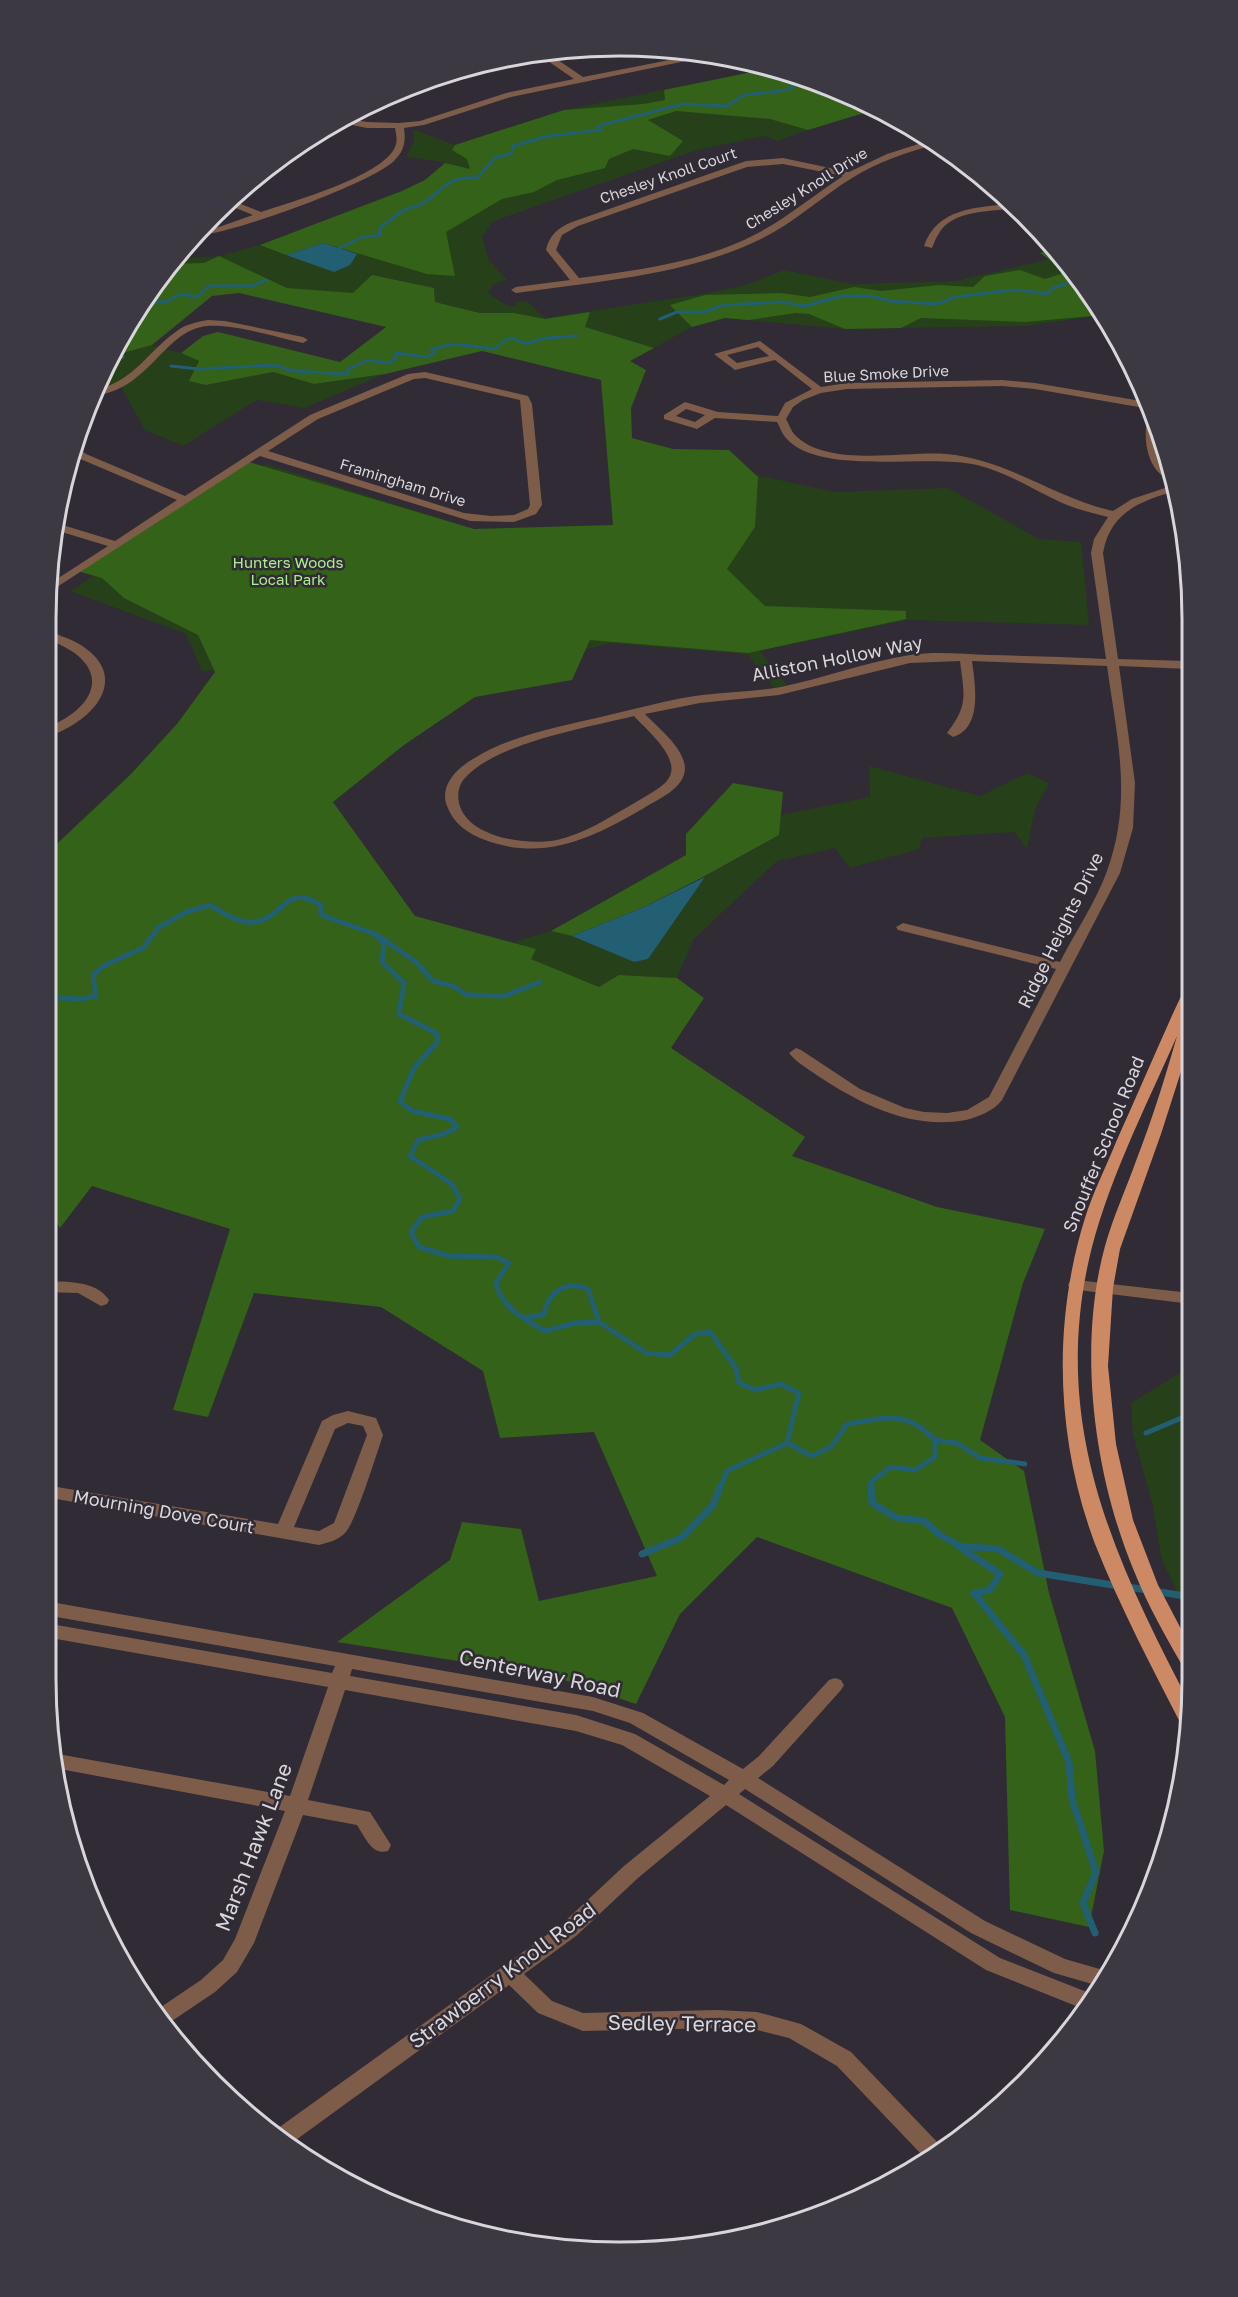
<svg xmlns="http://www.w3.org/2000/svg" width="1238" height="2297" viewBox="0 0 1238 2297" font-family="'Golos Text',sans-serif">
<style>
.green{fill:#26401a;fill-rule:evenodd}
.forest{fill:#336218}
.water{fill:#225f73}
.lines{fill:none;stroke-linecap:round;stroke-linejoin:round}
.stream-far2{stroke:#225f73;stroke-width:3}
.stream-far1{stroke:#225f73;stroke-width:5}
.stream{stroke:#225f73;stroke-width:7}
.minor{fill:#7d5c4a;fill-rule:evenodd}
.major{fill:#cd8963;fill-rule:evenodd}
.labels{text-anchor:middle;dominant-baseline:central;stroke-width:5;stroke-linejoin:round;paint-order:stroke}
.far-street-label{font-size:15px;fill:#d8d5db;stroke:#302b35}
.far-park-label{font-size:15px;fill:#aaee8b;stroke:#302b35}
.street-label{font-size:18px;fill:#d8d5db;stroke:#302b35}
.near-street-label{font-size:21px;fill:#d8d5db;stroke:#302b35}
.rim{fill:none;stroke:#d8d5db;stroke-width:3}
</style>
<rect width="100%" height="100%" fill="#302b35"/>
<g class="green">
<path d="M767 67 803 75 875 108 861 110 778 141 764 136 697 150 494 221 482 236 488 259 507 280 494 284 488 293 506 305 516 307V302L527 301 545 318 703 294 749 284 784 270 853 284 956 281 1059 257 1096 300 1104 315 1025 326 845 329 725 318 692 327 610 372 617 445 835 492 948 488 1039 539 1081 542 1089 625 906 620 760 651 787 685 774 688 747 654 610 643 581 651 592 644 202 671 186 634 70 591 266 464 474 529 613 526 601 377 164 273 174 259 219 256 260 245 402 191 425 180 445 163 406 156 414 143 413 129 455 145 564 110 762 70ZM434 288 435 302 480 313 517 314H359Z"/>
<path d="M152 345 181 353 199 361 206 385 273 372 314 384 385 374 304 408 257 400 183 446 145 430 120 385 97 392 112 356Z"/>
<path d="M869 766 980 796 1027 773 1049 783 1035 809 1027 848 1014 832 922 838 919 849 850 868 835 848 777 861 693 940 677 978 620 975 599 987 531 959 535 949 513 942 551 931 572 936 634 962 648 959 705 877 779 835 781 815 870 797Z"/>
<path d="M1191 1366V1623L1161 1557 1153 1506 1133 1434 1131 1403Z"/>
</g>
<g class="forest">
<path d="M762 70C803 69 840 92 877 109L808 130 770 119 676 111 648 120 683 141 670 156 633 149 609 159 605 168 557 180 534 192 502 199 446 232 455 276 427 274 323 243 286 255 260 245 402 191 425 180 445 163 470 169 467 159 452 150 455 145 564 110 643 104 665 100 664 90Z"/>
<path d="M1052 250 1096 300 1104 315 1025 322 921 318 901 328 845 329 809 314 796 313 749 320 725 318 692 327 670 305 705 295 780 293 810 297 854 287 881 291 939 285 973 287 985 276 1020 270 1045 279 1067 272 1040 253Z"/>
<path d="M219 256 287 288 353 293 372 275 434 288 435 302 480 313H514L545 319 590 312 585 327 654 348 630 361 646 370 631 408 632 438 673 449 729 450 758 477 755 527 727 569 765 606 906 611V619L748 653 590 640 572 680 475 697 404 745 333 802 415 916 536 949 531 959 599 987 619 975 677 978 704 998 671 1048 805 1137 792 1156 937 1207 1045 1229 1023 1283 980 1440 1024 1471 1049 1593 1095 1751 1104 1851 1089 1927 1010 1910 1005 1717 952 1608 757 1537 680 1614 636 1704 552 1676 337 1642 450 1560 462 1522 521 1529 539 1601 657 1576 594 1432 500 1438 483 1371 381 1307 254 1293 208 1417 173 1410 230 1229 92 1186 60 1228 46 1206V854L130 775 177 724 215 672 198 635 124 598 102 578 77 571 246 461 474 529 613 525 601 380 482 351 385 374 314 384 273 372 206 385 189 381 199 361 181 353 203 336 218 332 340 362 386 327 239 293 212 296 152 345 112 356 122 332 170 264 204 263Z"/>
<path d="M733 783 783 792 779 835 705 876 642 908 572 936 551 931 686 855V834Z"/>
</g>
<g class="water">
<path d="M323 243 357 254 350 265 334 272 286 255Z"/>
<path d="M705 877 648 959 634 962 572 936 642 908Z"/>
</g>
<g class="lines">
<g class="stream-far2">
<path d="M339 248 363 237 380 235V227C390 222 397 213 407 209 411 207 416 207 420 205 445 191 443 176 477 178L495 158 512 153 513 146 549 136 601 130 598 126 683 104 727 106 744 95 787 90 807 77"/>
<path d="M141 305 168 301 180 294 197 297 209 286H252L266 280"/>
<path d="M660 319 677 312H704L724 305 781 302 805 306 841 296H871L891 301 937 304 955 297 1002 291 1019 290 1047 294 1053 288 1078 279"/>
<path d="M112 356 123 357"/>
<path d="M171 366 199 369 275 365 293 371 347 374 348 369 368 360 389 363 395 359 396 353 426 357 435 353 431 349 455 344 495 349C507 337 511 335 525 344L547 338 576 336"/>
</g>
<g class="stream-far1">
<path d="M379 936 417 963 433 981 453 986 467 995 504 996 540 982"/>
<path d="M46 997 81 999 96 996 93 975 105 965 143 948 158 928 186 912 210 905C223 912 238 924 254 922 284 919 284 882 321 905V915L375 934 384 944 382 962 404 983 399 1014 436 1033 438 1041 414 1068 400 1101 412 1111 450 1119 457 1127 444 1134 418 1140 410 1156 452 1184 460 1199 453 1211 422 1217 411 1232 419 1247 449 1256 497 1257 509 1263 496 1283C502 1308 524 1319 545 1331L575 1323 599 1322 646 1353 670 1355 695 1334 710 1332 736 1368 739 1383 755 1390 780 1384 799 1393 787 1443 812 1456 832 1446 847 1424C886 1418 905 1409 935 1440V1457L915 1470 891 1467 871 1482V1489"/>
<path d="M524 1318 544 1314C549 1291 566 1280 588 1289L599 1322"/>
<path d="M1146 1433 1191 1414"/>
<path d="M935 1440 957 1443 980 1458 1025 1464"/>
<path d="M720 1489 727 1471 787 1443"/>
</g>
<g class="stream">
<path d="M871 1487 872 1503 897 1518 924 1521 940 1535 960 1546 998 1549 1038 1573 1119 1586"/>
<path d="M961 1548 1000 1574 990 1590 974 1593 1024 1655 1069 1762 1072 1799 1096 1872 1083 1903 1095 1933"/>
<path d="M642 1554 681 1538 713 1505 720 1487"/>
<path d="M1128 1587 1191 1597"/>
</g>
<g class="minor">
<path d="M552 51V56L583 77 705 53 715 55 511 97 424 125 404 128C406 142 404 151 394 161 370 184 224 237 192 236L198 231 219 227 253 215 226 204 231 200 261 212C291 202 383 176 395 147 398 141 396 134 395 128H367L337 122 343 118 367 122 399 123 420 121 506 93 574 79 545 59 544 52Z"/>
<path d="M931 140 937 144C907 152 878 162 852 178 821 197 794 223 761 239 685 276 598 281 516 293L511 290 516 287 570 280 546 250C549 235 558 228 572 222L746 161 783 158 849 172 887 154ZM783 164 843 176C814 195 788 217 758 233 704 262 639 270 579 278L556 250 562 235 578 226 747 167Z"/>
<path d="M1012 204 1016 208C992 212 951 209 938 235 935 239 934 244 932 248L924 246C937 208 977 207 1012 204Z"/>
<path d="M208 320 225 321 303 337 308 340 303 343C275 337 235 324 207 326 164 330 149 390 96 395L98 389C134 381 149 350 177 331 186 324 197 322 208 320Z"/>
<path d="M760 341 821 387 847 383 1002 380 1035 383 1147 402 1150 409 1035 389 1002 386 847 389 821 393 803 400 793 407 786 419C789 424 791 431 795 435 827 468 904 451 946 454 1007 459 1055 498 1113 511L1132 499 1174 485 1176 491C1139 501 1110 513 1103 553L1118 659 1188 661 1189 669 1119 666 1135 783 1133 828 1120 873 1002 1100C995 1110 978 1117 966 1120 912 1130 862 1105 818 1076 808 1069 796 1062 789 1053L796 1048 801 1050 860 1089 905 1108 924 1112 947 1113 967 1110 989 1097 1056 969 898 930 896 927 903 923 1060 962C1075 932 1096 902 1107 871 1133 800 1117 738 1107 666L972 661C975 684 983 728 953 737L947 733C969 704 964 695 960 661L910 663 779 695 700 703 645 714C658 728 685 748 685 769 684 789 658 799 644 808 593 838 544 862 485 840 468 834 453 823 447 806 439 786 457 768 473 759 513 734 564 726 609 715 639 708 671 699 702 695 728 692 755 692 781 687 824 678 866 662 910 655 936 651 963 654 989 655 1028 656 1067 657 1106 659L1091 553 1094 539 1108 517C1092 513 1075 509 1060 502 1032 489 1006 472 977 465 927 453 820 477 786 438 782 434 780 427 777 422L715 418 697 429 664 419V415L685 402 718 412 778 416 785 403 812 389 775 360 735 370 714 354ZM758 347 769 356 737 363 727 355ZM686 409 705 415 695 422 676 416ZM634 716C647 731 687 762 665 783 655 792 642 798 631 805 608 818 584 834 557 840 528 846 467 838 459 803 457 794 459 784 465 778 495 743 590 727 634 716Z"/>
<path d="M425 372 528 396 532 404 542 505 536 514 514 522 470 521 260 456 46 594V586L108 546 55 530 56 523 115 541 177 500 78 458 72 453 75 446 86 454 185 496 310 415 408 374ZM425 378 520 400 530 505 528 509 514 515 491 516 464 513 268 451 318 419 414 379Z"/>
<path d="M1152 413C1158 425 1153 434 1156 446 1159 460 1170 468 1173 481 1147 474 1142 438 1148 416Z"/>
<path d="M46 631C67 637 94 647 103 669 115 702 72 730 46 737V728C105 704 110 661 46 639Z"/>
<path d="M1076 1280 1190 1293 1191 1304 1070 1289 1068 1285 1070 1281Z"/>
<path d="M45 1281C67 1282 96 1280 109 1300L107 1304 101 1306 78 1293 45 1292Z"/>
<path d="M348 1411 376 1418 383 1435C377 1453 355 1524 345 1533 337 1541 329 1542 319 1545L45 1497V1485L278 1524 322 1421 333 1415ZM348 1423 363 1426 367 1435 334 1523 319 1531 294 1527 335 1429Z"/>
<path d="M45 1601 593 1697 643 1713 743 1769 759 1756 829 1680 835 1678 841 1680 844 1685 841 1690 773 1766 758 1778 985 1921 1065 1959 1110 1972 1099 1986 1054 1973 971 1933 745 1789 739 1794 1000 1958 1092 1994 1081 2008 986 1970 726 1805 638 1878 576 1936 524 1974 552 2001 583 2013 717 2010 757 2012 801 2024 851 2052 940 2145 923 2156 837 2066 789 2038 757 2030 717 2028 583 2031 538 2013 509 1985 289 2145 274 2131 562 1924 624 1866 710 1796 622 1745 576 1731 345 1690 308 1800 370 1812 391 1845 388 1851C372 1856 365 1837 357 1825L303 1815 254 1943 237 1972 215 1992 163 2027 155 2011 201 1980 223 1960 235 1939 285 1811 60 1769 58 1754 290 1796 328 1687 45 1637V1623L332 1673 335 1666 45 1615ZM352 1669 593 1711 630 1723 729 1780 724 1785 635 1734 576 1715 350 1676Z"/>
</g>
<path class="major" d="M1190 988 1187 1013H1190V1043L1186 1056 1161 1134 1120 1249 1113 1288 1108 1366 1116 1444 1133 1520 1158 1585 1192 1650V1674L1186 1672C1167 1639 1148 1606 1134 1571 1094 1475 1077 1348 1105 1246 1113 1217 1126 1189 1136 1161 1152 1120 1165 1078 1177 1036 1145 1109 1105 1186 1088 1264 1052 1432 1117 1564 1192 1708L1189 1730 1183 1728C1152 1668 1120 1607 1095 1544 1056 1440 1052 1324 1085 1218 1093 1192 1106 1167 1116 1142 1136 1098 1155 1053 1175 1009L1183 992Z"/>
</g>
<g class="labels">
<g class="far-street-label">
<text transform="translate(668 175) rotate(-19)">Chesley Knoll Court</text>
<text transform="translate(806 188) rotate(-32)">Chesley Knoll Drive</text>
<text transform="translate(886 373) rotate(-3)">Blue Smoke Drive</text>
<text transform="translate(403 482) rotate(17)">Framingham Drive</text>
</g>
<g class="far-park-label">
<text x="288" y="562">Hunters Woods<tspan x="288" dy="17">Local Park</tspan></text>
</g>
<g class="street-label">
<text transform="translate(837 658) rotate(-11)">Alliston Hollow Way</text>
<text transform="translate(1060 930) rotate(-64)">Ridge Heights Drive</text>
<text transform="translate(1103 1144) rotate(-68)">Snouffer School Road</text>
<text transform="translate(164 1511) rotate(10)">Mourning Dove Court</text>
</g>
<g class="near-street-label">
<text transform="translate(540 1673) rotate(12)">Centerway Road</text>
<text transform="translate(253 1847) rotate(-69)">Marsh Hawk Lane</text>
<text transform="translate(502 1975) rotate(-37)">Strawberry Knoll Road</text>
<text transform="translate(682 2023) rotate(1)">Sedley Terrace</text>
</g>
</g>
<path d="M0 0H1238V2297H0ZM619 56H619A563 563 0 0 1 1182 619V1679A563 563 0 0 1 619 2242H619A563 563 0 0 1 56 1679V619A563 563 0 0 1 619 56Z" fill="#3d3942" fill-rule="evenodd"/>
<path class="rim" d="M619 56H619A563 563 0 0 1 1182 619V1679A563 563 0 0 1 619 2242H619A563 563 0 0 1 56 1679V619A563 563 0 0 1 619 56Z"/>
</svg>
